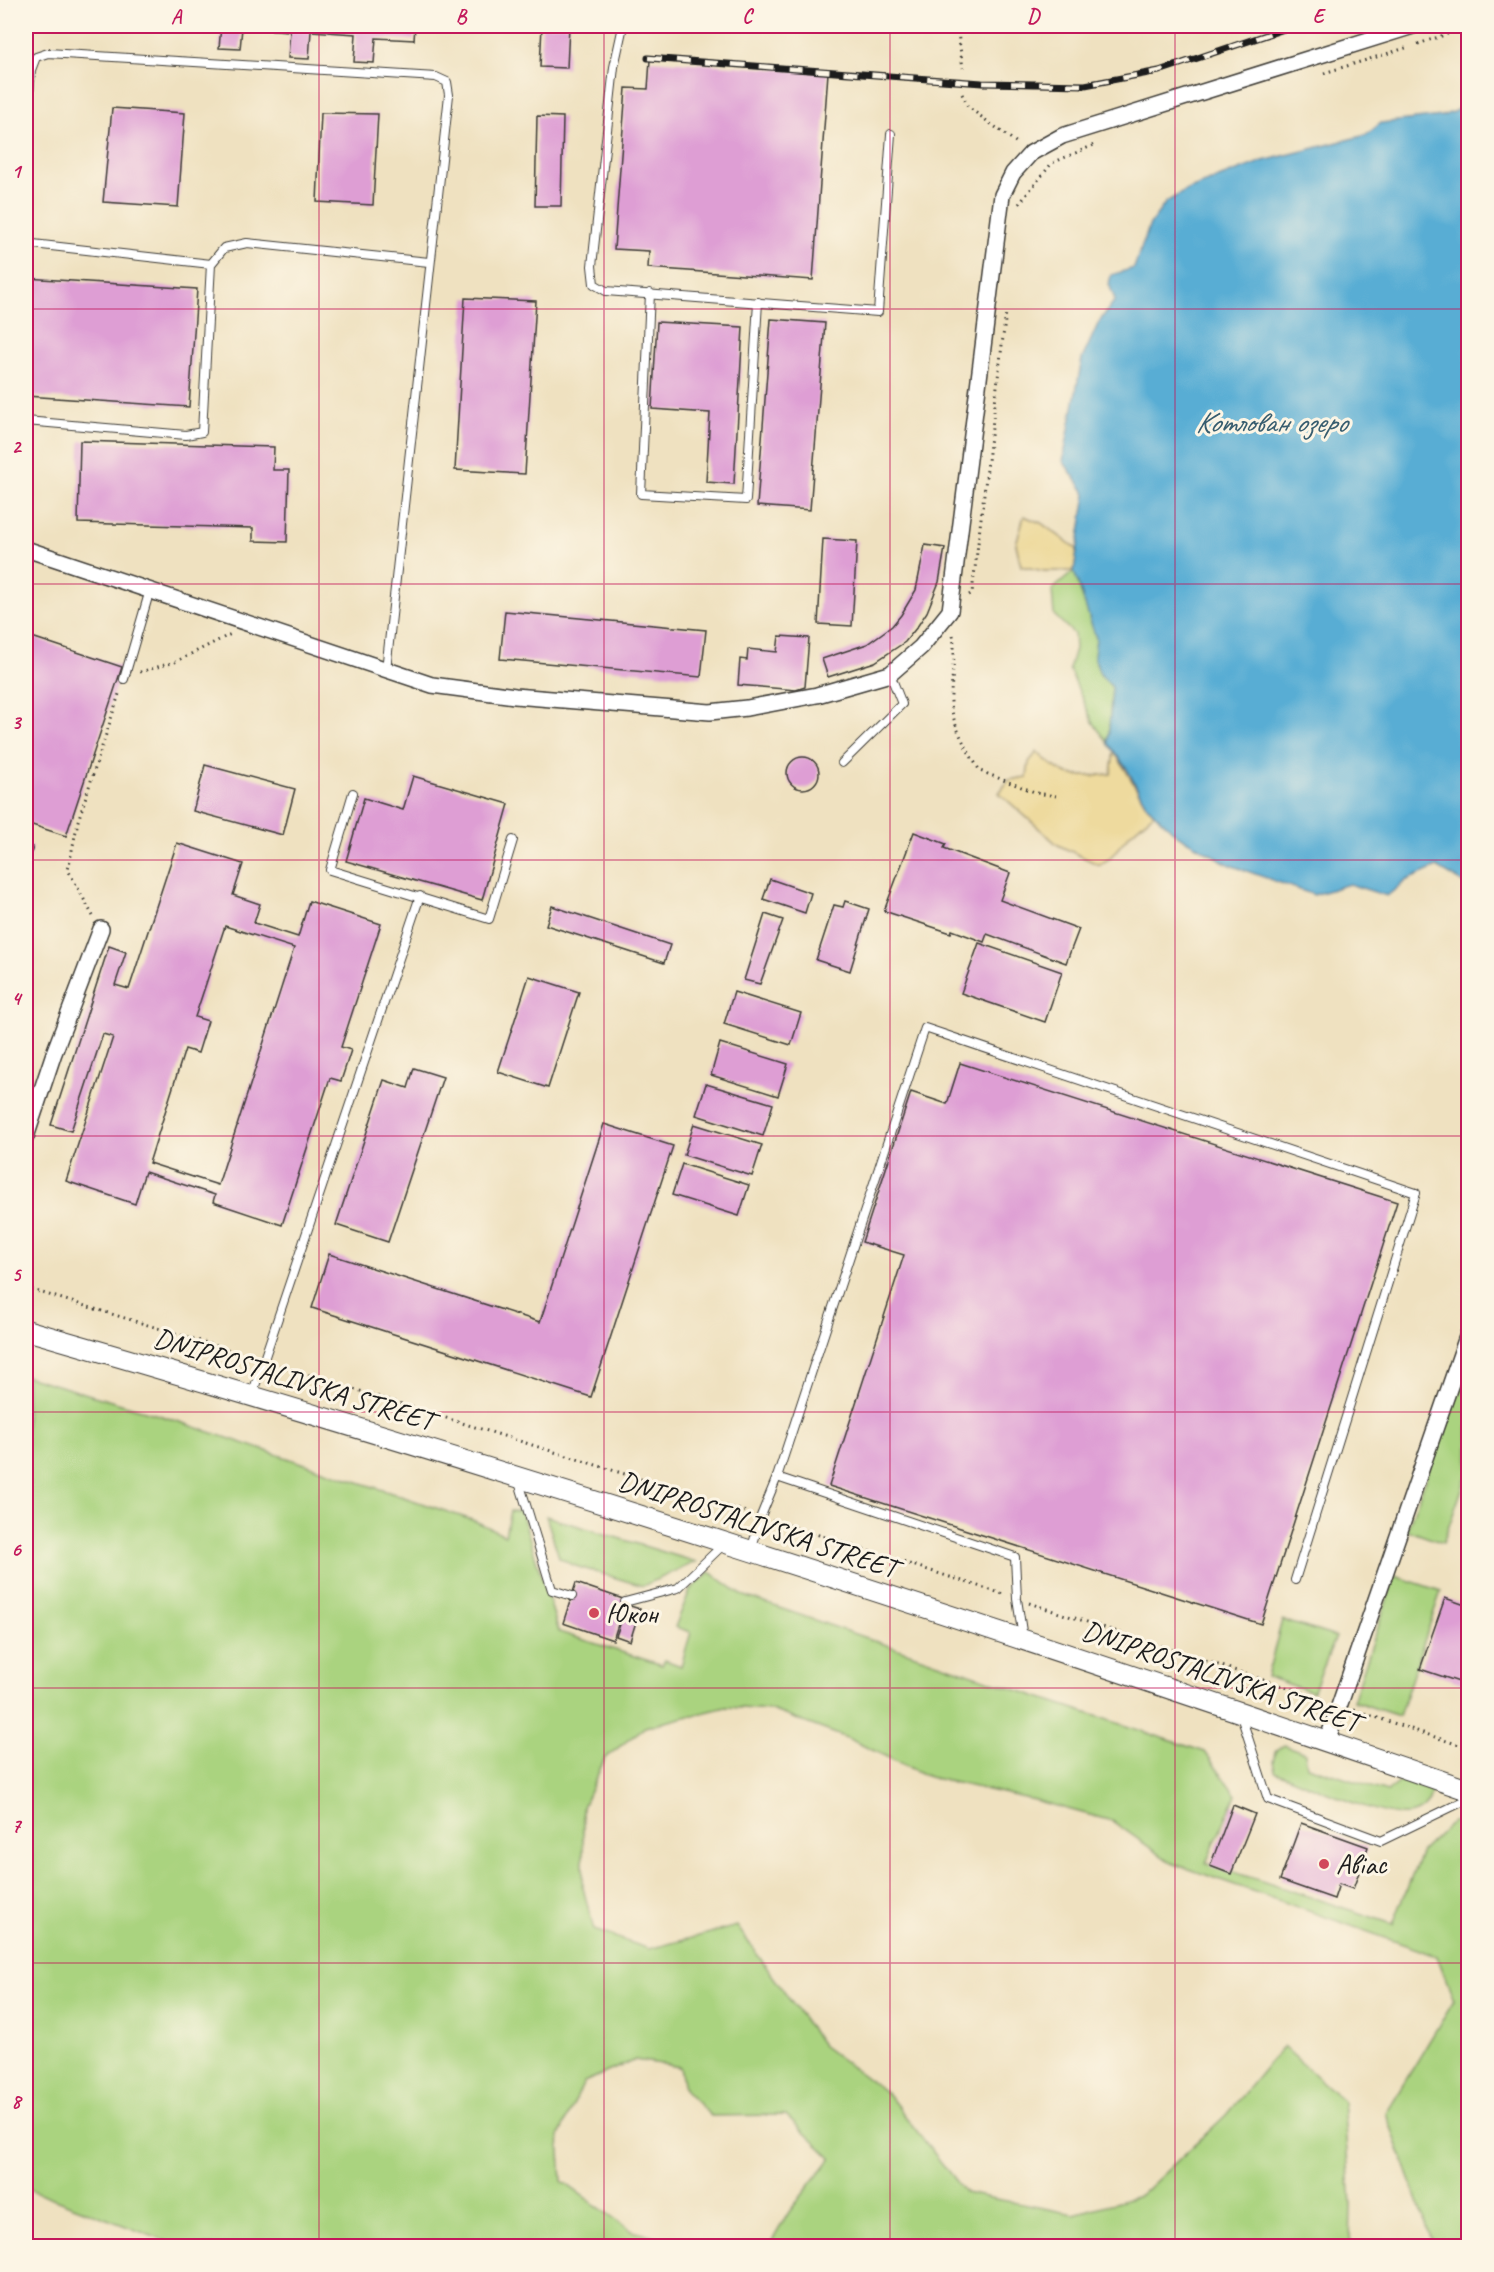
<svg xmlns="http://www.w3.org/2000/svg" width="1494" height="2272" viewBox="0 0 1494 2272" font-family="Caveat,sans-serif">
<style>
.green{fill:#aad37f;stroke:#63784e;stroke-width:1.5}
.sand{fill:#eeda9e;stroke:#857b5d;stroke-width:1.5}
.water{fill:#58add4;stroke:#3a6478;stroke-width:1.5}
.building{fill:#de9ed4;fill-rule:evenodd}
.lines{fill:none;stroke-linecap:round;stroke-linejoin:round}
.lane-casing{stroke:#3c3a35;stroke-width:10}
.street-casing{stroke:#3c3a35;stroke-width:18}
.secondary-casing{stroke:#3c3a35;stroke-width:22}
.path{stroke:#3c3a35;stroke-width:3;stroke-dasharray:1.5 4.5;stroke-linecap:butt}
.lane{stroke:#fff;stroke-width:8}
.street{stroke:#fff;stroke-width:15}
.secondary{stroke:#fff;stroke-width:20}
.rail-casing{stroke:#1c1c1c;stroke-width:7}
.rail{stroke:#fcf5e5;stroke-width:4.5;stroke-dasharray:14;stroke-linecap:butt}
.grid{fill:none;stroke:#c2185b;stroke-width:1.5;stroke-opacity:0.55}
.poi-dot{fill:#d1495b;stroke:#fcf5e5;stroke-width:2}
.labels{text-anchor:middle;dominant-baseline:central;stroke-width:6;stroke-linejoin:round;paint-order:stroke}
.street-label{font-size:28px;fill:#1c1c1c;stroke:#fcf5e5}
.poi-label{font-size:28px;fill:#1c1c1c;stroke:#fcf5e5;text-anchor:start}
.water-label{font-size:30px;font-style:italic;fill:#375d6f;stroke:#fcf5e5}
.neatline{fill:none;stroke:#c2185b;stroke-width:2}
.grid-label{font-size:20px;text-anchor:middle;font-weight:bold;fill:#c2185b}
</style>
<rect width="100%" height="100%" fill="#fcf5e5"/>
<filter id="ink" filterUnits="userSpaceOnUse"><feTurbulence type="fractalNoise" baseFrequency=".0167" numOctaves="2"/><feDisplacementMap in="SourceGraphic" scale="12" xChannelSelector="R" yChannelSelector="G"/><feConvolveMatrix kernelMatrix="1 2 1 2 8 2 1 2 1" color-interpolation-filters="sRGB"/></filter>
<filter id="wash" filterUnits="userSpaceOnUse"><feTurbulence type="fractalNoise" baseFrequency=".008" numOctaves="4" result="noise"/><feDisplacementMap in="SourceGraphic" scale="24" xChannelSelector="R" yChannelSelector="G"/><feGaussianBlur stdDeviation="1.35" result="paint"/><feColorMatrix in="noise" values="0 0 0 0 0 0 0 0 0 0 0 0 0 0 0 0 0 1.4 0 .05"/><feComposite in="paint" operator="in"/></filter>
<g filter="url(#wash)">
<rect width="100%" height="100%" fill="#efe1c0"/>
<g class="green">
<path d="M1074 571 1096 638 1094 658 1100 674 1112 687 1108 743 1093 722 1069 669 1075 649 1074 634 1054 615 1052 590Z"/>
<path d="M26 1376 162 1416 475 1521 505 1535 510 1511H521L559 1632 662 1665 665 1660 681 1666 691 1632 675 1627 690 1590 710 1572 742 1595 1002 1685 1205 1752 1236 1795 1206 1863 1393 1924 1422 1851 1453 1821 1468 1826V2246H1431L1433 2243 1386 2113 1454 2000 1437 1956 1172 1863 1112 1821 1034 1800 929 1777 847 1738 771 1710 726 1707 645 1727 605 1758 583 1807V1888L594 1930 649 1949 737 1926 822 2045 888 2094 965 2193 1074 2214 1140 2196 1226 2115 1283 2046 1343 2101 1351 2204 1350 2246H769L789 2212 831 2158 786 2115 711 2116 684 2089 680 2067 635 2060 584 2082 559 2136 562 2181 632 2231 693 2246H178L26 2188Z"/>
<path d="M1460 1383 1468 1386V1472L1443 1543 1407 1530Z"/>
<path d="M546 1516 696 1562 643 1586 572 1565 559 1557Z"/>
<path d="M1395 1576 1441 1591 1399 1716 1353 1701Z"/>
<path d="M1282 1620 1336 1637 1313 1692 1267 1677Z"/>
<path d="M1284 1745 1305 1753 1307 1766 1387 1792 1401 1781 1431 1790C1431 1807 1417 1817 1400 1815 1368 1812 1315 1787 1284 1775L1275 1771 1273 1762 1275 1752Z"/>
</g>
<g class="sand">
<path d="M1024 516 1041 523 1077 549 1074 571H1044L1021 566 1016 544Z"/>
<path d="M1114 751 1147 806 1154 813 1129 835 1109 859 1099 865 1058 845 999 793 1009 780 1027 777 1029 762 1037 752C1065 779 1073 778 1111 774Z"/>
</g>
<path class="water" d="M1468 100V889L1464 883 1437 867 1407 880 1387 896 1349 884 1314 895 1230 865 1177 835 1147 806 1127 769 1108 743 1112 687 1100 674 1094 657 1096 638 1074 571 1086 494 1063 461 1082 359 1099 322 1115 300 1109 284 1111 275 1134 268 1150 224 1166 202 1187 190 1263 161 1366 135 1381 123 1442 116 1455 111Z"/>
<g id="blocks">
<g class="building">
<path d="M221 26H415L414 40 376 38 374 63 354 62 356 34 311 31 309 59 288 58 290 31 242 28 240 49 219 48Z"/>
<path d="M542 26H569L567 68 540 67Z"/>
<path d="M650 60 828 73 813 280 648 268 649 251 614 249 626 88 648 89Z"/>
<path d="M112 108 185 113 178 207 103 202Z"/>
<path d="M321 113 378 114 373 205 317 202Z"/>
<path d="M537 116 563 117 561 206H535Z"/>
<path d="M26 278 197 289 189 407 26 396Z"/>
<path d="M465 298 536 301 525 474 455 470Z"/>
<path d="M771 319 825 323 810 510 757 506Z"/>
<path d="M657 322 743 327 734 484 706 482 710 413 652 409Z"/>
<path d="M80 441 274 447 273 470H289L287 542 253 541V528L78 523Z"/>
<path d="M823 539 857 541 852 626 818 624Z"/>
<path d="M925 545 945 548 939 582 927 612 917 627 905 642 875 662 828 677 822 659 867 644 892 626 901 615 916 590Z"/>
<path d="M505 611 706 630 701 677 500 659Z"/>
<path d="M26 635 122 667 66 836 26 823Z"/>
<path d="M779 636 809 638 805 687 796 690 738 685 740 659 747 660 748 649 777 652Z"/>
<circle cx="803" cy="773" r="16"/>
<path d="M205 765 295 789 283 835 193 811Z"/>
<path d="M413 776 509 804 482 900 346 861 364 798 403 810Z"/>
<path d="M914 832 946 844 944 848 1010 873 1000 900 1079 929 1066 963 987 934 984 942 952 930 951 933 884 911Z"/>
<path d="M177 843 243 864 233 895 260 904 254 923 298 937 309 901 381 924 341 1047 351 1050 341 1081 330 1078 282 1225 213 1202 215 1195 145 1172 135 1204 66 1181 113 1037 103 1034 71 1131 51 1125 109 946 126 952 115 985 129 989ZM225 926 294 948 218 1185 149 1163 185 1049 198 1053 208 1021 195 1017Z"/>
<path d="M26 845 33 847 26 869Z"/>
<path d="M770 879 811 893 805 913 763 899Z"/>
<path d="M845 901 869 909 850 971 816 960 834 905 843 907Z"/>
<path d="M552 906 670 945 664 963 546 925Z"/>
<path d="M765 914 783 920 760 984 744 980Z"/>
<path d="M979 943 1062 972 1045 1022 961 993Z"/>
<path d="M529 976 579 992 548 1088 498 1072Z"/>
<path d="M734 992 801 1013 791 1045 724 1024Z"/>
<path d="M720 1043 788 1064 778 1096 711 1075Z"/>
<path d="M960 1063 1397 1202 1261 1624 829 1486 904 1255 862 1242 911 1092 947 1104Z"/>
<path d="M414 1068 443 1077 388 1242 336 1225 384 1080 408 1088Z"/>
<path d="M706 1084 773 1104 763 1136 696 1115Z"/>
<path d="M604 1124 673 1146 591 1397 312 1308 329 1254 540 1322Z"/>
<path d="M694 1124 762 1145 752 1176 684 1155Z"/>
<path d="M682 1164 749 1185 739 1216 672 1195Z"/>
<path d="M576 1583 626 1600 613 1640 563 1623Z"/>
<path d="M1445 1598 1468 1606V1685L1420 1669Z"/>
<path d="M627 1605 640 1609 630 1641 616 1636Z"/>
<path d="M1233 1805 1255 1814 1231 1874 1210 1866Z"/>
<path d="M1301 1823 1368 1847 1353 1889 1339 1884 1334 1899 1280 1880Z"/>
</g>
</g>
</g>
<g filter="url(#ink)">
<use href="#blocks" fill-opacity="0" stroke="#3c3a35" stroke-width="1.5"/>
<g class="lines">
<g class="lane-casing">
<g id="lane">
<path d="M623 26 614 67 592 266 594 284 606 291 878 312 891 134"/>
<path d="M26 131 31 70 36 57 48 53 436 77 447 82 449 95 386 670"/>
<path d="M26 237 33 244 211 264"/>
<path d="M650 293 641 494 746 500 758 302"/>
<path d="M26 421 186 435 202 432 211 264 224 248 247 243 429 262"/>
<path d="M124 679 150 590"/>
<path d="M842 763 902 704 890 674"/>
<path d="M353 793 330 870 489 919 513 840"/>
<path d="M252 1395 420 896"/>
<path d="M777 1477 925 1028 1416 1193 1295 1580"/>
<path d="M519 1482 552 1590 572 1596"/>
<path d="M751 1551 761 1516 777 1477 1015 1557 1017 1599 1023 1638"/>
<path d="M625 1602 678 1588 724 1544"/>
<path d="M1241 1716 1268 1799 1381 1841 1468 1799"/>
</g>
</g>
<g class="street-casing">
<g id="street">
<path d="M26 549 432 685 515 696 710 712 747 708 817 695 890 674 921 647 950 611 1002 195 1013 173 1031 153 1062 136 1413 26"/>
<path d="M26 1137 54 1053 101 929"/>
<path d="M1327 1741 1468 1334"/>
</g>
</g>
<g class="secondary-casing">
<path id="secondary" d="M26 1330C511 1469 991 1626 1468 1790"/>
</g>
<g class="path">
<path d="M957 26 963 68"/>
<path d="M1418 44 1468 27"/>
<path d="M1324 73 1409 47"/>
<path d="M962 94 968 107 1017 143"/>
<path d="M1019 204 1052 163 1094 145"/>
<path d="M969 595 972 593 1006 312"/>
<path d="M953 635C957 660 948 691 952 711 956 732 969 753 980 771L1037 793 1056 796"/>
<path d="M140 672 175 662 231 634"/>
<path d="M93 916 68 870 78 821 120 691"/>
<path d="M26 1288 253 1357"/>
<path d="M274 1364 749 1513"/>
<path d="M772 1520 1006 1595"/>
<path d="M1029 1603 1325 1700"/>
<path d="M1354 1710 1468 1748"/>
</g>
<use href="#lane" class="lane"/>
<use href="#street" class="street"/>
<use href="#secondary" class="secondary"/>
<g class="rail-casing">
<path id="rail" d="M648 58 982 83 1085 85 1159 71 1293 26"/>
</g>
<use href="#rail" class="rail"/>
</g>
</g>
<path class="grid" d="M319 26V2246M604 26V2246M890 26V2246M1175 26V2246M26 309H1468M26 584H1468M26 860H1468M26 1136H1468M26 1412H1468M26 1688H1468M26 1963H1468"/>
<g class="poi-dot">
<circle cx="594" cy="1613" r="6"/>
<circle cx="1324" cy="1864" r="6"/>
</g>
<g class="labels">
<g class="street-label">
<text transform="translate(294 1379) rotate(17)">DNIPROSTALIVSKA STREET</text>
<text transform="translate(758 1524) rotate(18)">DNIPROSTALIVSKA STREET</text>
<text transform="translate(1221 1676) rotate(19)">DNIPROSTALIVSKA STREET</text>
</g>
<g class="poi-label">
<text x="606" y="1613">Юкон</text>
<text x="1336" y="1864">Авіас</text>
</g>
<g class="water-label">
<text x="1271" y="422">Котлован озеро</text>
</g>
</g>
<rect width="1494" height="2272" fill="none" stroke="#fcf5e5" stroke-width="66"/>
<rect x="33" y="33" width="1428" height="2206" class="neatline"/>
<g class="grid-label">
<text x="176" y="23">A</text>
<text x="461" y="23">B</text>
<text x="747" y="23">C</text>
<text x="1033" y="23">D</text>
<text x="1318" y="23">E</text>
<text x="16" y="178">1</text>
<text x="16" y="453">2</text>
<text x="16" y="729">3</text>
<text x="16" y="1005">4</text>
<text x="16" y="1281">5</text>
<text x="16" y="1556">6</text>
<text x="16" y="1832">7</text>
<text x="16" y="2108">8</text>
</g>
</svg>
